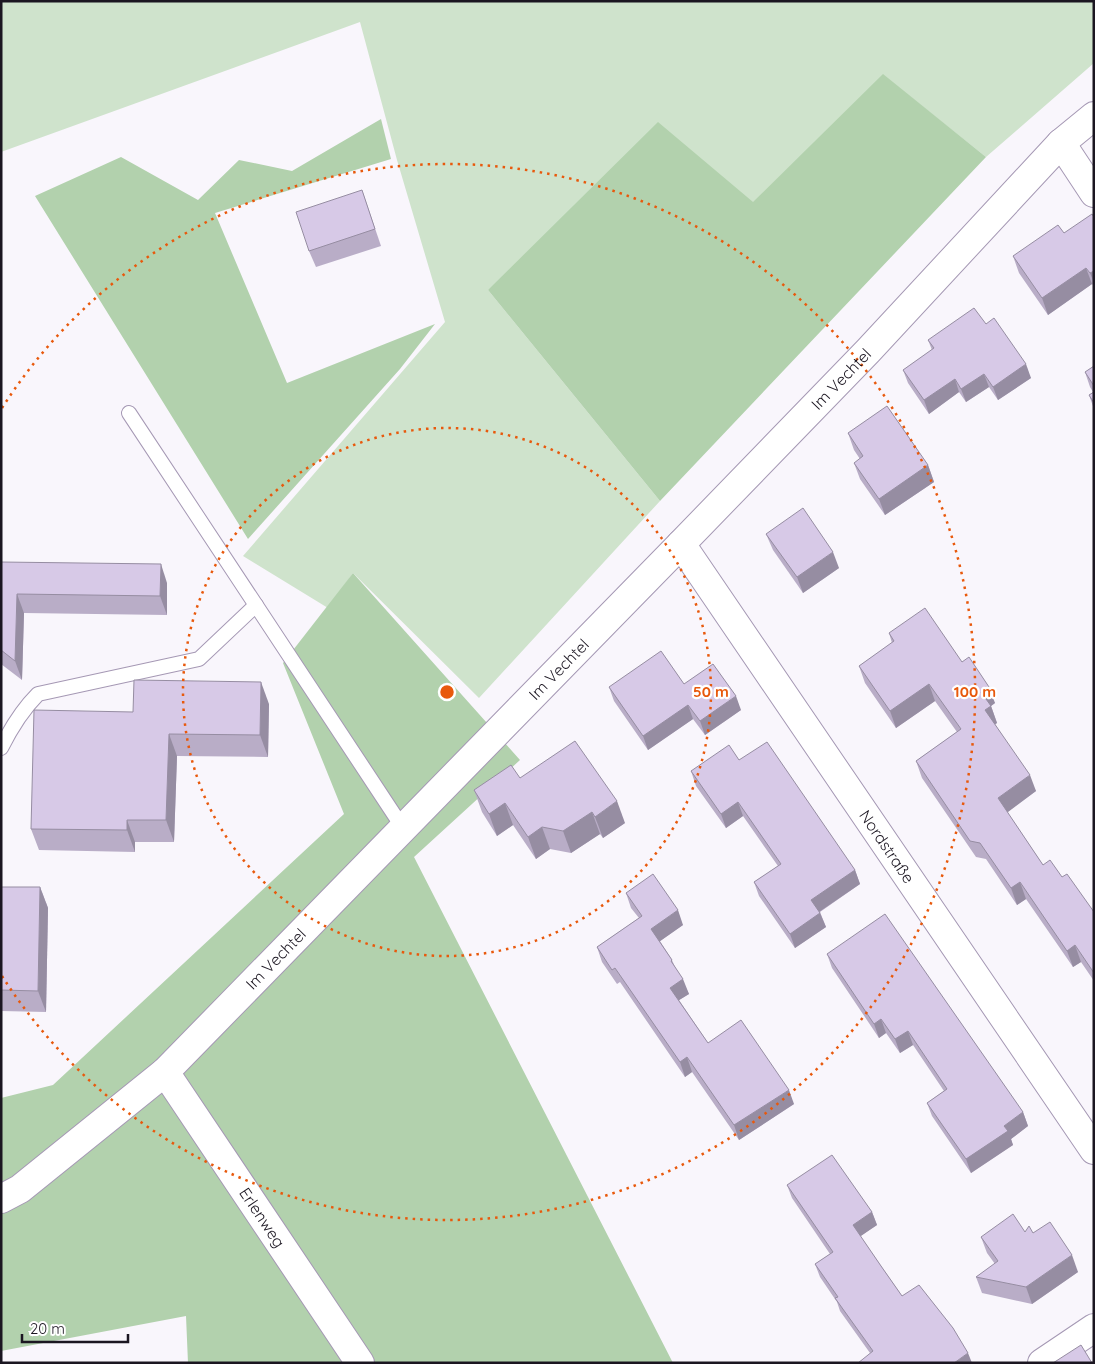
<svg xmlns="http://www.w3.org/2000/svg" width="1095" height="1364" viewBox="0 0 1095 1364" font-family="Quicksand,sans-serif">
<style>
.green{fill:#cfe3cc}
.forest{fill:#b2d1ad}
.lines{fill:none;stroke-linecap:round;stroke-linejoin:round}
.lane-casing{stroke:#a598b4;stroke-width:16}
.street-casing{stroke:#a598b4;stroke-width:30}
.lane{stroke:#fff;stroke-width:14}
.street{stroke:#fff;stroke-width:28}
.wall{fill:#b9adc7}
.shaded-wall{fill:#968da2}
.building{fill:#d7c9e7;stroke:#968da2}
.ring{fill:none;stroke:#e8590c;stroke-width:2.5;stroke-dasharray:2.5 5}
.labels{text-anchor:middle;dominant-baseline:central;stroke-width:4.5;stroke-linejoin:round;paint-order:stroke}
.street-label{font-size:16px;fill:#1b1621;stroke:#fff}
.centre{fill:#e8590c;stroke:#fff;stroke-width:2.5}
.ring-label{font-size:15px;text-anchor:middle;font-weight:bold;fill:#e8590c;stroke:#fff;stroke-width:4.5;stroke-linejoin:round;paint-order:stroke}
</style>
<rect width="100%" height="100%" fill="#f9f6fc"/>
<path class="green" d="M1 1H1094V63L986 157 883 75 753 203 488 290 660 501 479 698 353 573 328 608 243 556 445 322 397 160 360 22 1 152Z"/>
<g class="forest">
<path d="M883 74 986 157 660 501 488 290 658 122 753 202Z"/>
<path d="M381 119 391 159 215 213 287 383 435 324 400 369 248 539 35 196 121 157 198 200 239 160 292 171Z"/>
<path d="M353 573 520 760 414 857 673 1363H188L186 1316 1 1351V1098L53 1085 344 814 283 663Z"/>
</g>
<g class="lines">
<g class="lane-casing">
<g id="lane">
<path d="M129 413 403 828"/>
<path d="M1 748C11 728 22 710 38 694L199 659 256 605"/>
</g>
</g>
<g class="street-casing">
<g id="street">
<path d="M1061 143 1094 193"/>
<path id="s1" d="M681 544 1094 1150"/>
<path id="s2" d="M165 1072 360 1363"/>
<path id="s3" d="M1 1199 20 1189 165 1072 681 544 868 351 1061 143 1094 116"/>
<path d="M1042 1363 1094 1328"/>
</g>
</g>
<use href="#lane" class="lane"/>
<use href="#street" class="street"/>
</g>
<g class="wall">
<path d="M362 190 381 246 316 267 309 251Z"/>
<path d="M1094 217V286L1092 284 1048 315 1019 273 1013 256 1064 233Z"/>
<path d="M986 324 1031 378 998 400 989 387 966 402 959 392 929 414 908 383 903 370 932 350 928 340Z"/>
<path d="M1094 366V409L1089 395 1093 392 1090 387 1085 372Z"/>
<path d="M848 433 928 465 934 482 885 515 860 479 854 463 860 459 854 450Z"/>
<path d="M766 534 839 568 803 593 773 550Z"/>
<path d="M1 562 167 583V615L24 613 22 680 1 664Z"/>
<path d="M889 633 962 662 995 703 991 706 997 723 995 724 1036 791 1007 812 1043 865 1062 877 1094 912V981L1081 962 1073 967 1026 899 1017 905 986 859 976 857 922 778 916 761 957 732 935 701 896 728 865 683 859 666 892 643Z"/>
<path d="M684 684 741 710 705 735 693 719 648 750 614 701 609 687Z"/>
<path d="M269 704 268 757 177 756 174 842H135V852L39 850 31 829 133 712Z"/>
<path d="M739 760 855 870 860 884 820 912 826 927 795 948 759 896 754 882 778 866 743 816 726 828 696 786 691 771Z"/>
<path d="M520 778 625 823 603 838 600 834 571 853 550 849 536 859 513 825 497 836 482 812 474 790Z"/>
<path d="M1 887H40L48 908 46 1012 1 1011Z"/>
<path d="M626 893 683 925 660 941 672 960 675 967 689 994 679 1000 708 1043 794 1104 739 1140 692 1072 685 1077 620 982 617 984 602 962 597 947 639 918 631 908Z"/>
<path d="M827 954 1023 1112 1028 1126 1011 1139 1013 1145 971 1173 932 1116 927 1103 944 1091 913 1045 900 1053 886 1033 879 1038 832 968Z"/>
<path d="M787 1185 872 1212 877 1225 860 1236 902 1296 953 1328 870 1353 840 1311 837 1302 820 1277 815 1264 830 1254 792 1198Z"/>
<path d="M1025 1232 1033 1233 1078 1272 1032 1304 982 1293 976 1277 995 1264 987 1253 981 1237Z"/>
</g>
<g class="shaded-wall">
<path d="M1086 268 1092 284 1048 315 1042 298Z"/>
<path d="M1094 271V283L1090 273Z"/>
<path d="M1026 364 1031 378 998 400 993 387Z"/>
<path d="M984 374 989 387 966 402 961 389Z"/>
<path d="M955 379 959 392 929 414 924 400Z"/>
<path d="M928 465 934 482 885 515 879 499Z"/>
<path d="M833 552 839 568 803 593 797 577Z"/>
<path d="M161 564 167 583V615L160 596Z"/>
<path d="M17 594 24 613 22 680 15 661Z"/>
<path d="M261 682 269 704 268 757 260 735Z"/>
<path d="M929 684 935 701 896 728 890 711Z"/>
<path d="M989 687 995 703 987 709 981 692Z"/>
<path d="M736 696 741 710 705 735 700 721Z"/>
<path d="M688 705 693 719 648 750 643 736Z"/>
<path d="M991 706 997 723 991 727 985 710Z"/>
<path d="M169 734 177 756 174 842 166 820Z"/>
<path d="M1030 775 1036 791 1004 815 998 798Z"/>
<path d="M617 801 625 823 603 838 595 817Z"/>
<path d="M738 802 743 816 726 828 721 814Z"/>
<path d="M505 803 513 825 497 836 489 814Z"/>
<path d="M592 812 600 834 571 853 563 831Z"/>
<path d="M127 820 135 842V852L127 830Z"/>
<path d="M542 827 550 849 536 859 528 837Z"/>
<path d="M855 870 860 884 816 914 811 900Z"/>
<path d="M1020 882 1026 899 1017 905 1011 888Z"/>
<path d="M40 887 48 908 46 1012 38 991Z"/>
<path d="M678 910 683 925 656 944 651 929Z"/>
<path d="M820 913 826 927 795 948 790 934Z"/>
<path d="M1075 945 1081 962 1073 967 1067 951Z"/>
<path d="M683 979 689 994 676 1002 670 988Z"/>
<path d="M881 1019 886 1033 879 1038 874 1024Z"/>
<path d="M908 1031 913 1045 900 1053 895 1039Z"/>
<path d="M687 1057 692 1072 685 1077 680 1062Z"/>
<path d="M789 1090 794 1104 739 1140 734 1125Z"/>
<path d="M1023 1112 1028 1126 1011 1139 1013 1145 971 1173 966 1159 1004 1126Z"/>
<path d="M872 1212 877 1225 858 1238 853 1225Z"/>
<path d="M1072 1255 1078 1272 1032 1304 1026 1287Z"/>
<path d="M968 1353 972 1363H954Z"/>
</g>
<g class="building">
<path d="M362 190 375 229 309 251 296 212Z"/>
<path d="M1092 214 1094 217V271L1090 273 1086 268 1042 298 1013 256 1058 225 1064 233Z"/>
<path d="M974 308 986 324 994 318 1026 364 993 387 984 374 961 389 955 379 924 400 903 370 934 348 928 340Z"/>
<path d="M1094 366V386L1085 372Z"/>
<path d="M1094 392V403L1089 395Z"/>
<path d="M887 406 928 465 879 499 854 463 863 456 848 433Z"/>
<path d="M803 508 833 552 797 577 766 534Z"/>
<path d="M1 562 161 564 160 596 17 594 15 661 1 650Z"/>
<path d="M925 608 962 662 969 657 989 687 981 692 991 706 985 710 1030 775 998 798 1043 865 1050 860 1062 877 1067 874 1094 912V973L1075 945 1067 951 1020 882 1011 888 980 843 970 841 916 761 961 729 929 684 890 711 859 666 894 641 889 633Z"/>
<path d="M661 651 684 684 713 664 736 696 700 721 688 705 643 736 609 687Z"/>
<path d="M134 680 261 682 260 735 169 734 166 820H127V830L31 829 34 710 133 712Z"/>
<path d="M575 741 617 801 595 817 592 812 563 831 542 827 528 837 505 803 489 814 474 790 511 765 520 778Z"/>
<path d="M767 742 855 870 811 900 820 913 790 934 754 882 781 864 738 802 721 814 691 771 729 745 739 760Z"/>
<path d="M653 874 678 910 651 929 672 960 671 961 683 979 670 988 708 1043 741 1020 789 1090 734 1125 687 1057 680 1062 615 968 612 970 597 947 642 916 626 893Z"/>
<path d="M1 887H40L38 991 1 990Z"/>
<path d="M885 914 1023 1112 1004 1126 1008 1131 966 1159 927 1103 947 1089 908 1031 895 1039 881 1019 874 1024 827 954Z"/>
<path d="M832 1155 872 1212 853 1225 881 1266 902 1296 919 1285 953 1328 968 1353 954 1363H858L873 1351 835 1298 838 1297 815 1264 833 1252 787 1185Z"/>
<path d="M1013 1214 1025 1232 1029 1226 1033 1233 1050 1222 1072 1255 1026 1287 976 1277 998 1261 981 1237Z"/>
<path d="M1081 1345 1092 1363H1053Z"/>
</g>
<g class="ring">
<circle cx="447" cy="692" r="264"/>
<path d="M2 408A528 528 0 1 1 2 976"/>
</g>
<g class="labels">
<g class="street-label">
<text stroke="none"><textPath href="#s3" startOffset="1176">Im Vechtel</textPath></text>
<text stroke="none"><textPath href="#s3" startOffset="771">Im Vechtel</textPath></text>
<text stroke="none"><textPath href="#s1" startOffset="366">Nordstraße</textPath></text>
<text stroke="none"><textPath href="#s3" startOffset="366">Im Vechtel</textPath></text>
<text stroke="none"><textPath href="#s2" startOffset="175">Erlenweg</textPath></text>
</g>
</g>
<circle cx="447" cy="692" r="8" class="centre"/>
<g class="ring-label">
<text x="711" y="697">50 m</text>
<text x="975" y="697">100 m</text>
</g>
<rect width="1095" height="1364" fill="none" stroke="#1b1621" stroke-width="5"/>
<path d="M22 1334v8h106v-8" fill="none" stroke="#1b1621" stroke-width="2.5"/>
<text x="30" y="1334" font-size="15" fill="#1b1621" stroke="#ffffff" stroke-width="4" paint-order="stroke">20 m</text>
</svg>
